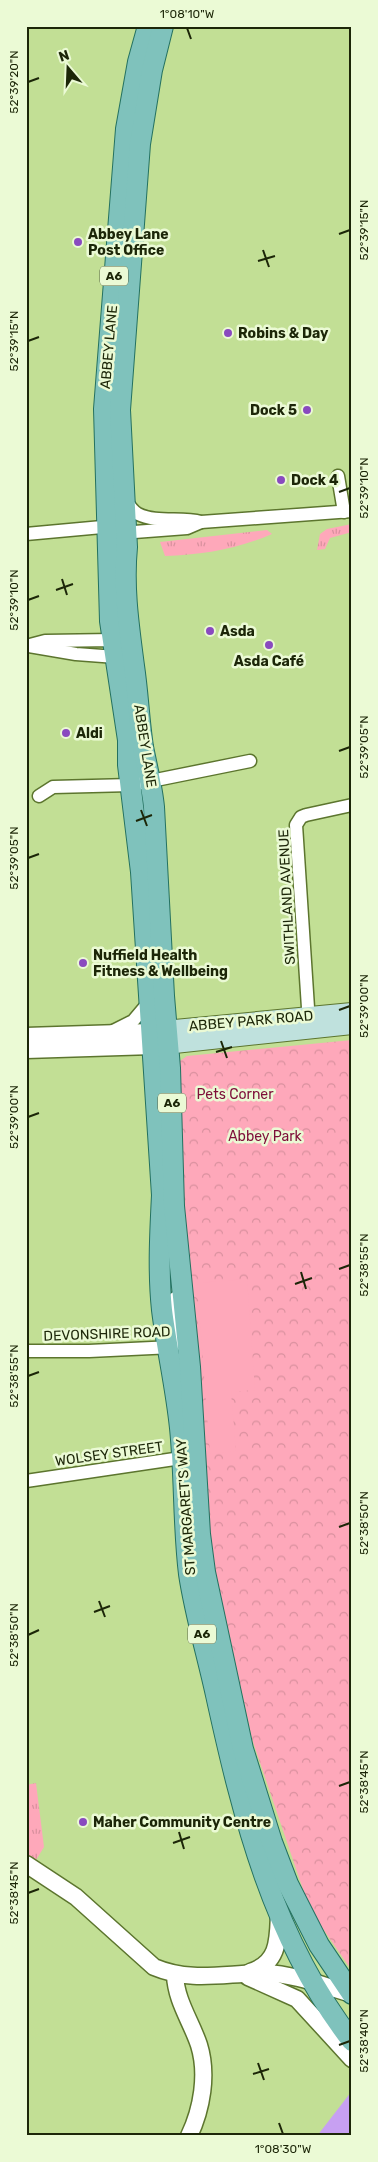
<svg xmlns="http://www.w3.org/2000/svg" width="378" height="2162" viewBox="0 0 378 2162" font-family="Rubik,sans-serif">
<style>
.grass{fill:url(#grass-tufts)}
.forest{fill:url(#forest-crowns)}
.pitch{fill:#fea8ba}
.water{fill:#c7a0f2}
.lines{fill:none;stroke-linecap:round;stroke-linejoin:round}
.minor-casing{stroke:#5c752e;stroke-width:15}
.tertiary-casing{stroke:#5c752e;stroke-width:19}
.secondary-casing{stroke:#5c752e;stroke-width:20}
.primary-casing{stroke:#247160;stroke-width:22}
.minor{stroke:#fff;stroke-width:12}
.tertiary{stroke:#fff;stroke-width:16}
.secondary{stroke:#bfe1dd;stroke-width:18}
.primary{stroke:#7fc2bc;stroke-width:20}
.ticks{fill:none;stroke:#1c2608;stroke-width:2}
.poi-dot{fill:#894abf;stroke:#ebfad5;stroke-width:2}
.labels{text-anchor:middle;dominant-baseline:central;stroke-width:5;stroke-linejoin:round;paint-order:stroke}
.shield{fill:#ebfad5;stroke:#5a6646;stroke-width:1}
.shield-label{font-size:12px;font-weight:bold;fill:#1c2608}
.poi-label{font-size:14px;font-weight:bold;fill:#1c2608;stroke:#ebfad5;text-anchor:start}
.street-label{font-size:14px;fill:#1c2608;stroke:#ebfad5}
.park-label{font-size:14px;fill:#7e0e39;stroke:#ebfad5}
.neatline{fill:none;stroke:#1c2608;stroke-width:2}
.ticks-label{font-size:12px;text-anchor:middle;fill:#1c2608}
</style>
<defs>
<pattern id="grass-tufts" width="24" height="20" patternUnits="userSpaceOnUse" patternTransform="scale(1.25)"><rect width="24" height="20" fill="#fea8ba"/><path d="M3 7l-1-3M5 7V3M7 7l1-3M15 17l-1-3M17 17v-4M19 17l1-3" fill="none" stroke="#d9909e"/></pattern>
<pattern id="forest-crowns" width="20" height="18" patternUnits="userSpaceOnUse" patternTransform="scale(1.25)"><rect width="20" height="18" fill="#fea8ba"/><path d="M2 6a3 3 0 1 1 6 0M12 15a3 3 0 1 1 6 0" fill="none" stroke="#d9909e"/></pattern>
</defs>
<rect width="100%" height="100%" fill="#c2df95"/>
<g class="grass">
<path d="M352 524V532L330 538 325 549 317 550 320 534 327 529Z"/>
<path d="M267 530 272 534C238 549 202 555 165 556L160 542Z"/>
<path d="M36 1783 44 1847 36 1860 26 1854V1785Z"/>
</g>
<path class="forest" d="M352 1040V1971L310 1910 252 1739 209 1542 182 1217 177 1070 180 1061 187 1056Z"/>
<path class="pitch" d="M247 1279 255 1390 231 1392 236 1451 210 1454 197 1283Z"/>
<path class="water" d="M352 2091V2136H317L348 2096Z"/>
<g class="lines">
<g class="minor-casing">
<g id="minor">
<path d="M338 476 344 512"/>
<path d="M125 499C128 504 132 511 138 514 156 523 181 517 201 522L352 511"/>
<path d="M121 533 187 528 201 522"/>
<path d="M26 534 113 526"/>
<path d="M26 646 45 641 113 640 116 645"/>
<path d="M29 646 76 654 116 657 117 651"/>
<path d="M39 796 53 787 131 785 250 761"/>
<path d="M309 1023 296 825 301 817 306 815 352 805"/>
<path d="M113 1031 133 1021 149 1002"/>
<path d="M171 1344 175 1341V1298"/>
<path d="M26 1351H89L173 1347"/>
<path d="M26 1481 188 1457"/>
</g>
</g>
<g class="tertiary-casing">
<g id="tertiary">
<path d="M26 1036 151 1032"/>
<path d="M26 1050 153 1046"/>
<path d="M26 1864 76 1897 154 1967C192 1983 225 1973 265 1973 294 1974 324 1986 352 1994"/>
<path d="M250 1972C279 1963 278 1940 279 1913"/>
<path d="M175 1975C176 2001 191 2021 199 2045 208 2074 202 2109 189 2136"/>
<path d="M248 1977 297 1999 352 2059"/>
</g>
</g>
<g class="secondary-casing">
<g id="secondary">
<path d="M154 1031 352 1012"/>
<path d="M156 1046 352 1025"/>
</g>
</g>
<g class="primary-casing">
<g id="primary">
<path d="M148 26 138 62 126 129 104 409 110 621 128 740V765L141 872 162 1195C160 1234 158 1272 162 1310 167 1350 176 1388 180 1428 185 1477 183 1525 189 1574 195 1614 207 1654 216 1695 243 1818 273 1939 352 2041"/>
<path d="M163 26 152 70 140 144 120 410 127 547C123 588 129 627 134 666 138 693 139 720 143 747 147 767 152 787 154 807L164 996 170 1068 174 1206 190 1367 200 1534 205 1572 243 1749 272 1842 288 1884 319 1945 352 1994"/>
</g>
</g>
<use href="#minor" class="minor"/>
<use href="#tertiary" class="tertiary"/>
<use href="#secondary" class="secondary"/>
<use href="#primary" class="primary"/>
</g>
<path class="ticks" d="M187 28 191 39M28 82 39 78M339 234 350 230M263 250 269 267M258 261 275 256M28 341 39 337M339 492 350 488M62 579 67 595M56 590 73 584M28 600 39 596M339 751 350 747M141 810 147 826M136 821 152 815M28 858 39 854M339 1010 350 1006M221 1041 227 1058M216 1052 232 1047M28 1117 39 1113M339 1269 350 1265M301 1272 306 1289M295 1284 312 1278M28 1376 39 1372M339 1527 350 1523M99 1601 105 1617M94 1612 110 1606M28 1635 39 1630M339 1786 350 1782M179 1832 184 1849M173 1843 190 1837M28 1893 39 1889M339 2045 350 2041M258 2063 264 2080M253 2074 269 2069M279 2123 283 2134"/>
<g class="poi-dot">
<circle cx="78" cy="242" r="5"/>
<circle cx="228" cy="333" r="5"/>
<circle cx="307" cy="410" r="5"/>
<circle cx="281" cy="480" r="5"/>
<circle cx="210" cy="631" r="5"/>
<circle cx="269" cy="645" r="5"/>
<circle cx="66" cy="733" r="5"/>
<circle cx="83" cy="963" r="5"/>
<circle cx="83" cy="1822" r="5"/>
</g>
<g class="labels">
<g class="shield">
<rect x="100" y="266.5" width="28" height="19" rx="4"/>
<rect x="158" y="1093.5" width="28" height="19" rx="4"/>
<rect x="188" y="1624.5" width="28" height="19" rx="4"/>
</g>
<g class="shield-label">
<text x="114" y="276">A6</text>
<text x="172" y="1103">A6</text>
<text x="202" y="1634">A6</text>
</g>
<g class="poi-label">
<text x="88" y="234">Abbey Lane<tspan x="88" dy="16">Post Office</tspan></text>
<text x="238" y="333">Robins &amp; Day</text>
<text x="297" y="410" text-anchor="end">Dock 5</text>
<text x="291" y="480">Dock 4</text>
<text x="220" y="631">Asda</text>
<text x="269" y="661" text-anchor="middle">Asda Café</text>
<text x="76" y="733">Aldi</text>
<text x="93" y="955">Nuffield Health<tspan x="93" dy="16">Fitness &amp; Wellbeing</tspan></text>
<text x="93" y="1822">Maher Community Centre</text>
</g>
<g class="street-label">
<text transform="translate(109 347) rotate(-85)">ABBEY LANE</text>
<text transform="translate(145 746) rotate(81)">ABBEY LANE</text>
<text transform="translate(287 897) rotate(-93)">SWITHLAND AVENUE</text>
<text transform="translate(251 1021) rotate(-5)">ABBEY PARK ROAD</text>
<text transform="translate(107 1334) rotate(-2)">DEVONSHIRE ROAD</text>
<text transform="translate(109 1454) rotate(-8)">WOLSEY STREET</text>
<text transform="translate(186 1507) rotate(-94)">ST MARGARET'S WAY</text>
</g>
<g class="park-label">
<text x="235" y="1094">Pets Corner</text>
<text x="265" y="1136">Abbey Park</text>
</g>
</g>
<rect width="378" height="2162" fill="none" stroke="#ebfad5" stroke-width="55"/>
<g transform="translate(68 68) rotate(341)" stroke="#ebfad5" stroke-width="4" paint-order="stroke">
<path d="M0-4L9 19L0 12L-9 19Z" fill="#1c2608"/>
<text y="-8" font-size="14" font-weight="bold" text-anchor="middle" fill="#1c2608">N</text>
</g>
<rect x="28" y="28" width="322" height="2106" class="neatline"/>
<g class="ticks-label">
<text x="187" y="18">1°08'10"W</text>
<text transform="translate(14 82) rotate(-90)" y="4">52°39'20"N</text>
<text transform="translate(364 230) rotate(-90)" y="4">52°39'15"N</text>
<text transform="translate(14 341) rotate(-90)" y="4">52°39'15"N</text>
<text transform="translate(364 488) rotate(-90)" y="4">52°39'10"N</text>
<text transform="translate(14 600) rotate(-90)" y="4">52°39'10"N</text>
<text transform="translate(364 747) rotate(-90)" y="4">52°39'05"N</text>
<text transform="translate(14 858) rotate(-90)" y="4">52°39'05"N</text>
<text transform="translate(364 1006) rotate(-90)" y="4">52°39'00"N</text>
<text transform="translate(14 1117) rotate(-90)" y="4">52°39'00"N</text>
<text transform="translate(364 1265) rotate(-90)" y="4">52°38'55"N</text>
<text transform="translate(14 1376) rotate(-90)" y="4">52°38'55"N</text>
<text transform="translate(364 1523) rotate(-90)" y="4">52°38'50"N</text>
<text transform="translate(14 1635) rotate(-90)" y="4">52°38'50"N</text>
<text transform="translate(364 1782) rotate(-90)" y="4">52°38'45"N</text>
<text transform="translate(14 1893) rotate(-90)" y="4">52°38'45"N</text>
<text transform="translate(364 2041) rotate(-90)" y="4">52°38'40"N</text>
<text x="283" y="2153">1°08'30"W</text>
</g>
</svg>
